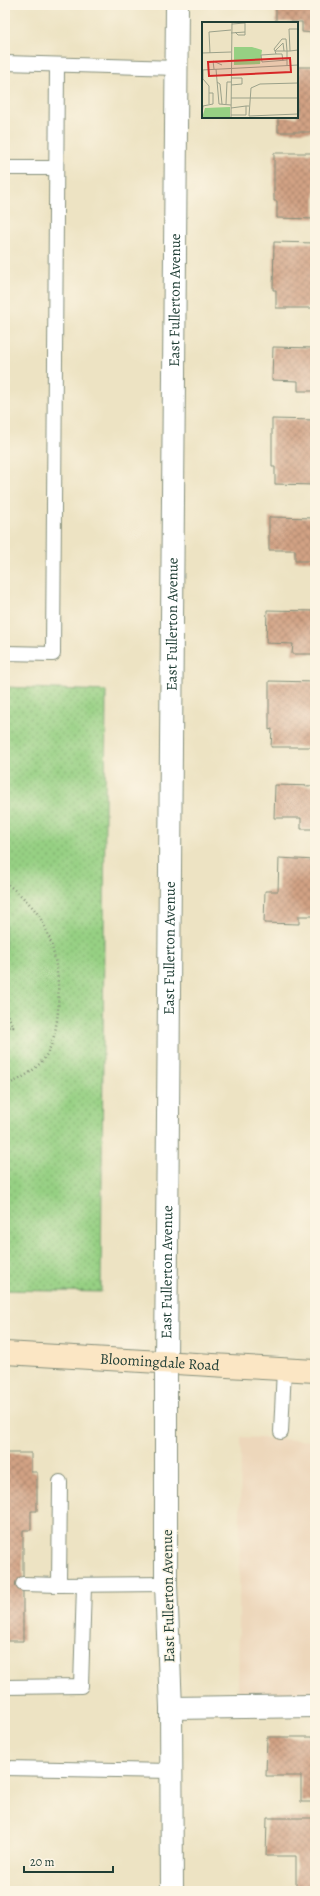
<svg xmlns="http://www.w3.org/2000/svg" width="320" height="1896" viewBox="0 0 320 1896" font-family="Alegreya,serif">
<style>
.built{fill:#edd7bb}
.grass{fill:url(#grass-dots);stroke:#5a865c}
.building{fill:url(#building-cross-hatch)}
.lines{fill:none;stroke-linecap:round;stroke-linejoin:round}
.service-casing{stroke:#86907c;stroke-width:16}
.minor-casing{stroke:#86907c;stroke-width:24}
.secondary-casing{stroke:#86907c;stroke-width:24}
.path{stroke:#86907c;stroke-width:2.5;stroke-dasharray:1 3;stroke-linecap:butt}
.service{stroke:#fff;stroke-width:14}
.minor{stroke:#fff;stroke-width:22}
.secondary{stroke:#fbe6c4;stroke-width:22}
.labels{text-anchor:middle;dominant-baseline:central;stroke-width:3;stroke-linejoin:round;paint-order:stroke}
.street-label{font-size:15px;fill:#1f3d34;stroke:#fcf5e5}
.inset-road{fill:none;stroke:#9ba18a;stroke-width:1}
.view{fill:#d62828;fill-opacity:0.15;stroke:#d62828;stroke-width:2}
.inset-edge{fill:none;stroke:#1f3d34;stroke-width:2}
</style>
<defs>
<pattern id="grass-dots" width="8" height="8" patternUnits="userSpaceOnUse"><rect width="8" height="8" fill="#96d083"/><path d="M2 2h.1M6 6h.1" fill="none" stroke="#7aaa6c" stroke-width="1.8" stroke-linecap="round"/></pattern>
<pattern id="building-cross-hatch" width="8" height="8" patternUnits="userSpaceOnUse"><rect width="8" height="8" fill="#d2a284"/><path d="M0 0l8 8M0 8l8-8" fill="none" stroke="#aa856d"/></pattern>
</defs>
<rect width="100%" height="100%" fill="#fcf5e5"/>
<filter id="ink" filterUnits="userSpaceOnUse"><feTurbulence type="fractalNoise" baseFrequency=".025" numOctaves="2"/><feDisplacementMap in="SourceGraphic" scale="8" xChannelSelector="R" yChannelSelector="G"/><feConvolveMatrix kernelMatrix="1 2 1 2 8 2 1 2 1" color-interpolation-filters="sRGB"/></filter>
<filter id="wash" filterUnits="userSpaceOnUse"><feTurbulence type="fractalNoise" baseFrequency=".012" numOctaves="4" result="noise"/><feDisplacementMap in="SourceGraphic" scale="16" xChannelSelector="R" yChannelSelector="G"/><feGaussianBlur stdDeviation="0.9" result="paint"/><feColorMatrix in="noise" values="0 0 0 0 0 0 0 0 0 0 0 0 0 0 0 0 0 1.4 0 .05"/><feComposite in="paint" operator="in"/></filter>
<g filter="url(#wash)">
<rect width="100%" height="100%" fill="#ede3c3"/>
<path class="built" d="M241 1437 315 1441V1694L238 1693Z"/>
<path class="grass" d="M5 687 106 691 101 1292 5 1290Z"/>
<g id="blocks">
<g class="building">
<path d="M276 5H315V33L302 32V22H276Z"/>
<path d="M297 67H315V132H278V117H297Z"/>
<path d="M274 153H315V219L277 218V201H274Z"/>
<path d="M274 242 315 243V308H276V290H273Z"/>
<path d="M273 347 315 348V391H298V381L272 380Z"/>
<path d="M272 419 315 420V485L275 484V467H272Z"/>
<path d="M269 517 315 518V561H295V550H269Z"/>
<path d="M267 610 315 611V654H292L293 644 266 643Z"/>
<path d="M269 681 315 682V747H271L272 729 269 730Z"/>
<path d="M275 785 315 786V829H301V818H274Z"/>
<path d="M279 858 315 860V916H299V924L264 923 265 891H278Z"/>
<path d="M5 1453H31V1472H37V1511H31V1530H23V1641H5Z"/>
<path d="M267 1737H315V1802H301V1776H266Z"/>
<path d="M267 1818H315V1890H296V1856H266Z"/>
</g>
</g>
</g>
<g filter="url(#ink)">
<use href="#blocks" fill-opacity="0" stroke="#86907c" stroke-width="1"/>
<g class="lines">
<g class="service-casing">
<g id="service">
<path d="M5 63 177 68"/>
<path d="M5 168H55"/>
<path d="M5 653 53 654 57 65"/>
<path d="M281 1432 284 1369"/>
<path d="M60 1482 59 1585 166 1584"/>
<path d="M23 1584 59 1585"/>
<path d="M5 1687 81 1686 84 1585"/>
<path d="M5 1768 172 1771"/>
</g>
</g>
<g class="minor-casing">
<g id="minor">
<path d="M171 1708 315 1706"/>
<path id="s1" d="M172 1891 171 1708 166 1584V1362L177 5"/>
</g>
</g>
<g class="secondary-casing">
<g id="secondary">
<path id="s2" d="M5 1353 315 1371"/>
</g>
</g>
<g class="path">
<path d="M5 882C17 892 30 902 39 916 60 948 65 1015 49 1050 42 1066 22 1080 5 1085"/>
<path d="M5 1008 13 1027H5"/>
</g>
<use href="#service" class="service"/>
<use href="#minor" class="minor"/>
<use href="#secondary" class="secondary"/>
</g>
</g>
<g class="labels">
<g class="street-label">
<text stroke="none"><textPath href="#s1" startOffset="1591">East Fullerton Avenue</textPath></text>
<text stroke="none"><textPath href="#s1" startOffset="1267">East Fullerton Avenue</textPath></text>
<text stroke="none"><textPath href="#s1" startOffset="943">East Fullerton Avenue</textPath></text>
<text stroke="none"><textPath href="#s1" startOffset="619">East Fullerton Avenue</textPath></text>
<text stroke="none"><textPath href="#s2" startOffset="155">Bloomingdale Road</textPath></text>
<text transform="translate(168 1596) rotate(-91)">East Fullerton Avenue</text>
</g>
</g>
<g transform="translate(202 22)">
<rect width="96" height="96" fill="#ede3c3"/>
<path d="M32 25H50L60 28 58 42 32 43ZM28 85V96H0L3 86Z" fill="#96d083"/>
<path class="inset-road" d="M33 10 36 13H43V10M29 11 43 10V1L30 2M88 29 87 7H96M0 31 29 30M8 31 7 10 29 8M74 32 59 33 60 40 85 38M81 39 80 32H74L73 29 81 21 82 29M85 44V29L84 17H80L72 27 73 29H88L96 28M12 47 11 39 20 43M14 47 17 82 29 83M0 48 96 43M1 48V57L7 64V82M15 60 18 62 20 82M96 61 58 62 49 66 47 94 96 92M29 63 40 62V56H29M29 76H96M24 82 25 60H29M29 86 44 84M0 93 1 84 11 82V71H7M29 93H44V84H47M29 96 30 0"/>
<path class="view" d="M88 36 89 50 7 54 6 40Z"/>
<rect width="96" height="96" class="inset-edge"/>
</g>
<rect width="320" height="1896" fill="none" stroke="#fcf5e5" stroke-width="20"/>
<path d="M24 1866v6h89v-6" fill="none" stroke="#1f3d34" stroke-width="2"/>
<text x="30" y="1866" font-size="12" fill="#1f3d34" stroke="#fcf5e5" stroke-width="3" paint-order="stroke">20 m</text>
</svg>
